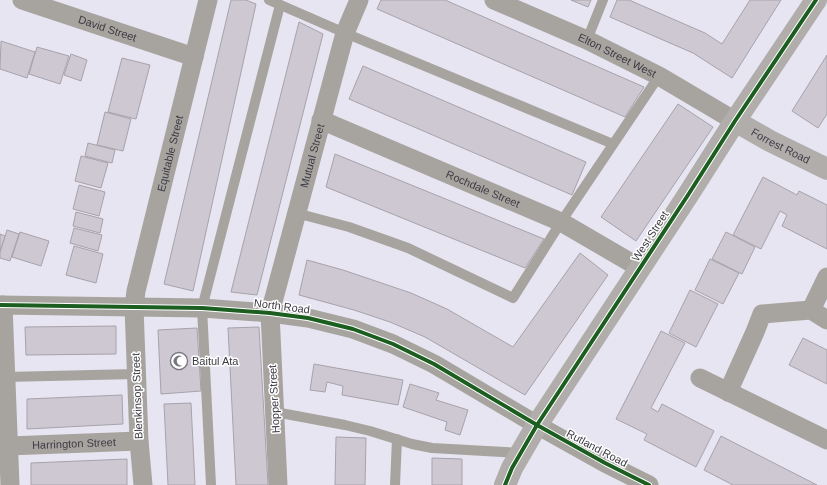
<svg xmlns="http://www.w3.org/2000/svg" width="827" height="485" viewBox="0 0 827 485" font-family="Arial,sans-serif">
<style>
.building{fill:#cdc8d1;stroke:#a7a2ab}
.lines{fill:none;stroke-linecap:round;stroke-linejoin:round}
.lane{stroke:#a7a49f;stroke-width:10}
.street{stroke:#a7a49f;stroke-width:19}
.secondary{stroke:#b0adab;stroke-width:22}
.cycleway-casing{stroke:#fff;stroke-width:6}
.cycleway{stroke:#1b5e20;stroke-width:4}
.labels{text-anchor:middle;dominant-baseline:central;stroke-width:3;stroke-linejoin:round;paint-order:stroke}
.street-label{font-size:11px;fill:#3b3a43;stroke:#fff}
.poi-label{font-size:11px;fill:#3b3a43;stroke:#fff;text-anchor:start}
</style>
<rect width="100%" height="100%" fill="#e6e5f1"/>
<g class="building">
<path d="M231 0H246L256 4 193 291 164 284Z"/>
<path d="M381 0H445L644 87 625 117 377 9Z"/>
<path d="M571 0H591L588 7Z"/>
<path d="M617 0H629L705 33 722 44 750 0H781L732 78 693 53 610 17Z"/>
<path d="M299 22 323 34 257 295 231 292Z"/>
<path d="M1 41 35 52 27 78 0 69Z"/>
<path d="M37 47 69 56 60 84 29 74Z"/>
<path d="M71 54 87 60 81 81 64 75Z"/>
<path d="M827 55V114L818 128 792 111Z"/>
<path d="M122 58 150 65 136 119 108 112Z"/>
<path d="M363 66 586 162 572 195 349 99Z"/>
<path d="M678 104 713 127 636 241 601 217Z"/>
<path d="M105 112 131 119 123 151 97 145Z"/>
<path d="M88 143 115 150 112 163 85 156Z"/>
<path d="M335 154 544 239 525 268 326 187Z"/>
<path d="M81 156 108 163 101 188 75 181Z"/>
<path d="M763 177 797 195 799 191 827 205V249L782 226 787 215 780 211 761 249 733 235Z"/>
<path d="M79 185 105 192 99 216 73 209Z"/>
<path d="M76 212 103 219 100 233 73 226Z"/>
<path d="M74 228 102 235 98 251 70 243Z"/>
<path d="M7 230 19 234 10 261 0 258V252Z"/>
<path d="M20 232 49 241 41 266 12 257Z"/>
<path d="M726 232 755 247 742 274 712 259Z"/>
<path d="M0 234 5 236 0 252Z"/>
<path d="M74 246 103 254 96 283 66 275Z"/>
<path d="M580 253 608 275 525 395 425 337 390 322 354 310 299 295 307 260 343 270 411 293 447 309 513 347Z"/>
<path d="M710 259 739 273 723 304 695 290Z"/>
<path d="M690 290 718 304 696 347 669 333Z"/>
<path d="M116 326V354L26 355 25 327Z"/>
<path d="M259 327 268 485H236L228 328Z"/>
<path d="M197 328 201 391 161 394 158 330Z"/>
<path d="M661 331 685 343 651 408 658 412 662 404 714 431 696 467 644 440 647 434 616 419Z"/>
<path d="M803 338 827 350V384L789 365Z"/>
<path d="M314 364 403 380 398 405 342 395 343 386 327 382 325 392 310 390Z"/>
<path d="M410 384 439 393 436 400 468 410 460 435 445 430 447 422 403 407Z"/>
<path d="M122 395 123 424 27 429V399Z"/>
<path d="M191 403 195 485H168L164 404Z"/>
<path d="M721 436 817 485H733L704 470Z"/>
<path d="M336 437 366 438 365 485H335Z"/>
<path d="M432 458 462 459V485H432Z"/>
<path d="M127 459V485H31V463Z"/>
</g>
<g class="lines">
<g class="lane">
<path d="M269 0 345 33 613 144"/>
<path d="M587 40 603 0"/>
<path d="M296 213 349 227 408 248 513 298 561 222 659 76"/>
<path d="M5 377 136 374"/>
<path d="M275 412 345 425 370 431 412 444 432 448 521 453"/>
<path d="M211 485 202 308 280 5"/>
<path d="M395 485 397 439"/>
</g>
<g class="street">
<path id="s1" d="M22 0 194 57"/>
<path id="s2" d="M494 0 587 40 659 76 735 121"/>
<path id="s3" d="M321 120 561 222 640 268"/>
<path d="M0 305 202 308 270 313 308 318 353 329 393 344 434 364 537 425 605 463 649 485"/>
<path d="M3 305 10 485"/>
<path d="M811 310 827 277"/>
<path d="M700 378 827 440"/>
<path d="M728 392 755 332 762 314 811 310 827 320"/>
<path id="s4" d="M8 446 139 441"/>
<path id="s5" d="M143 485 139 441 134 307 136 291 208 0"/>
<path id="s6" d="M278 485 270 313 345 33 359 0"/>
</g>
<g class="secondary">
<path id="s7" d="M735 121 770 141 827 169"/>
<path d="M505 485 512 468 537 425 688 195 735 121 816 0"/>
</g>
<g class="cycleway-casing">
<g id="cycleway">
<path d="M0 305 202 308 270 313 308 318 353 329 393 344 434 364 537 425 605 463 649 485"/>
<path d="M505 485 512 468 537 425 688 195 735 121 816 0"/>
</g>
</g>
<use href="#cycleway" class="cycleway"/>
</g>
<defs>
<g id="mosque-ring" transform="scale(0.9)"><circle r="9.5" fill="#fff" stroke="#777680" stroke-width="1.5"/><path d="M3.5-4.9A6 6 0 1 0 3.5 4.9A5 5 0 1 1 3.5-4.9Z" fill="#777680"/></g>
</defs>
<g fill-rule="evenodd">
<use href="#mosque-ring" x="179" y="361"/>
</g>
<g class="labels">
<g class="street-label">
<text stroke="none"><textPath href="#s1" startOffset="90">David Street</textPath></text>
<text stroke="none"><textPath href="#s2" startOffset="135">Elton Street West</textPath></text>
<text stroke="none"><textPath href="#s7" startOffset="52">Forrest Road</textPath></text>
<text stroke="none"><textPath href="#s5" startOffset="336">Equitable Street</textPath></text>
<text stroke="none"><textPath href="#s6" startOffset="335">Mutual Street</textPath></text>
<text stroke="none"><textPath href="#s3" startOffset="176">Rochdale Street</textPath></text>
<text transform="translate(650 236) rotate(-57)">West Street</text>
<text transform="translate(282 306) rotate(7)">North Road</text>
<text transform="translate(137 396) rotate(-92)">Blenkinsop Street</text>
<text transform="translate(274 399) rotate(-93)">Hopper Street</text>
<text stroke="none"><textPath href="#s4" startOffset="66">Harrington Street</textPath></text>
<text transform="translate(597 448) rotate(28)">Rutland Road</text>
</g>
<g class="poi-label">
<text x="192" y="361">Baitul Ata</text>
</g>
</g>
</svg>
